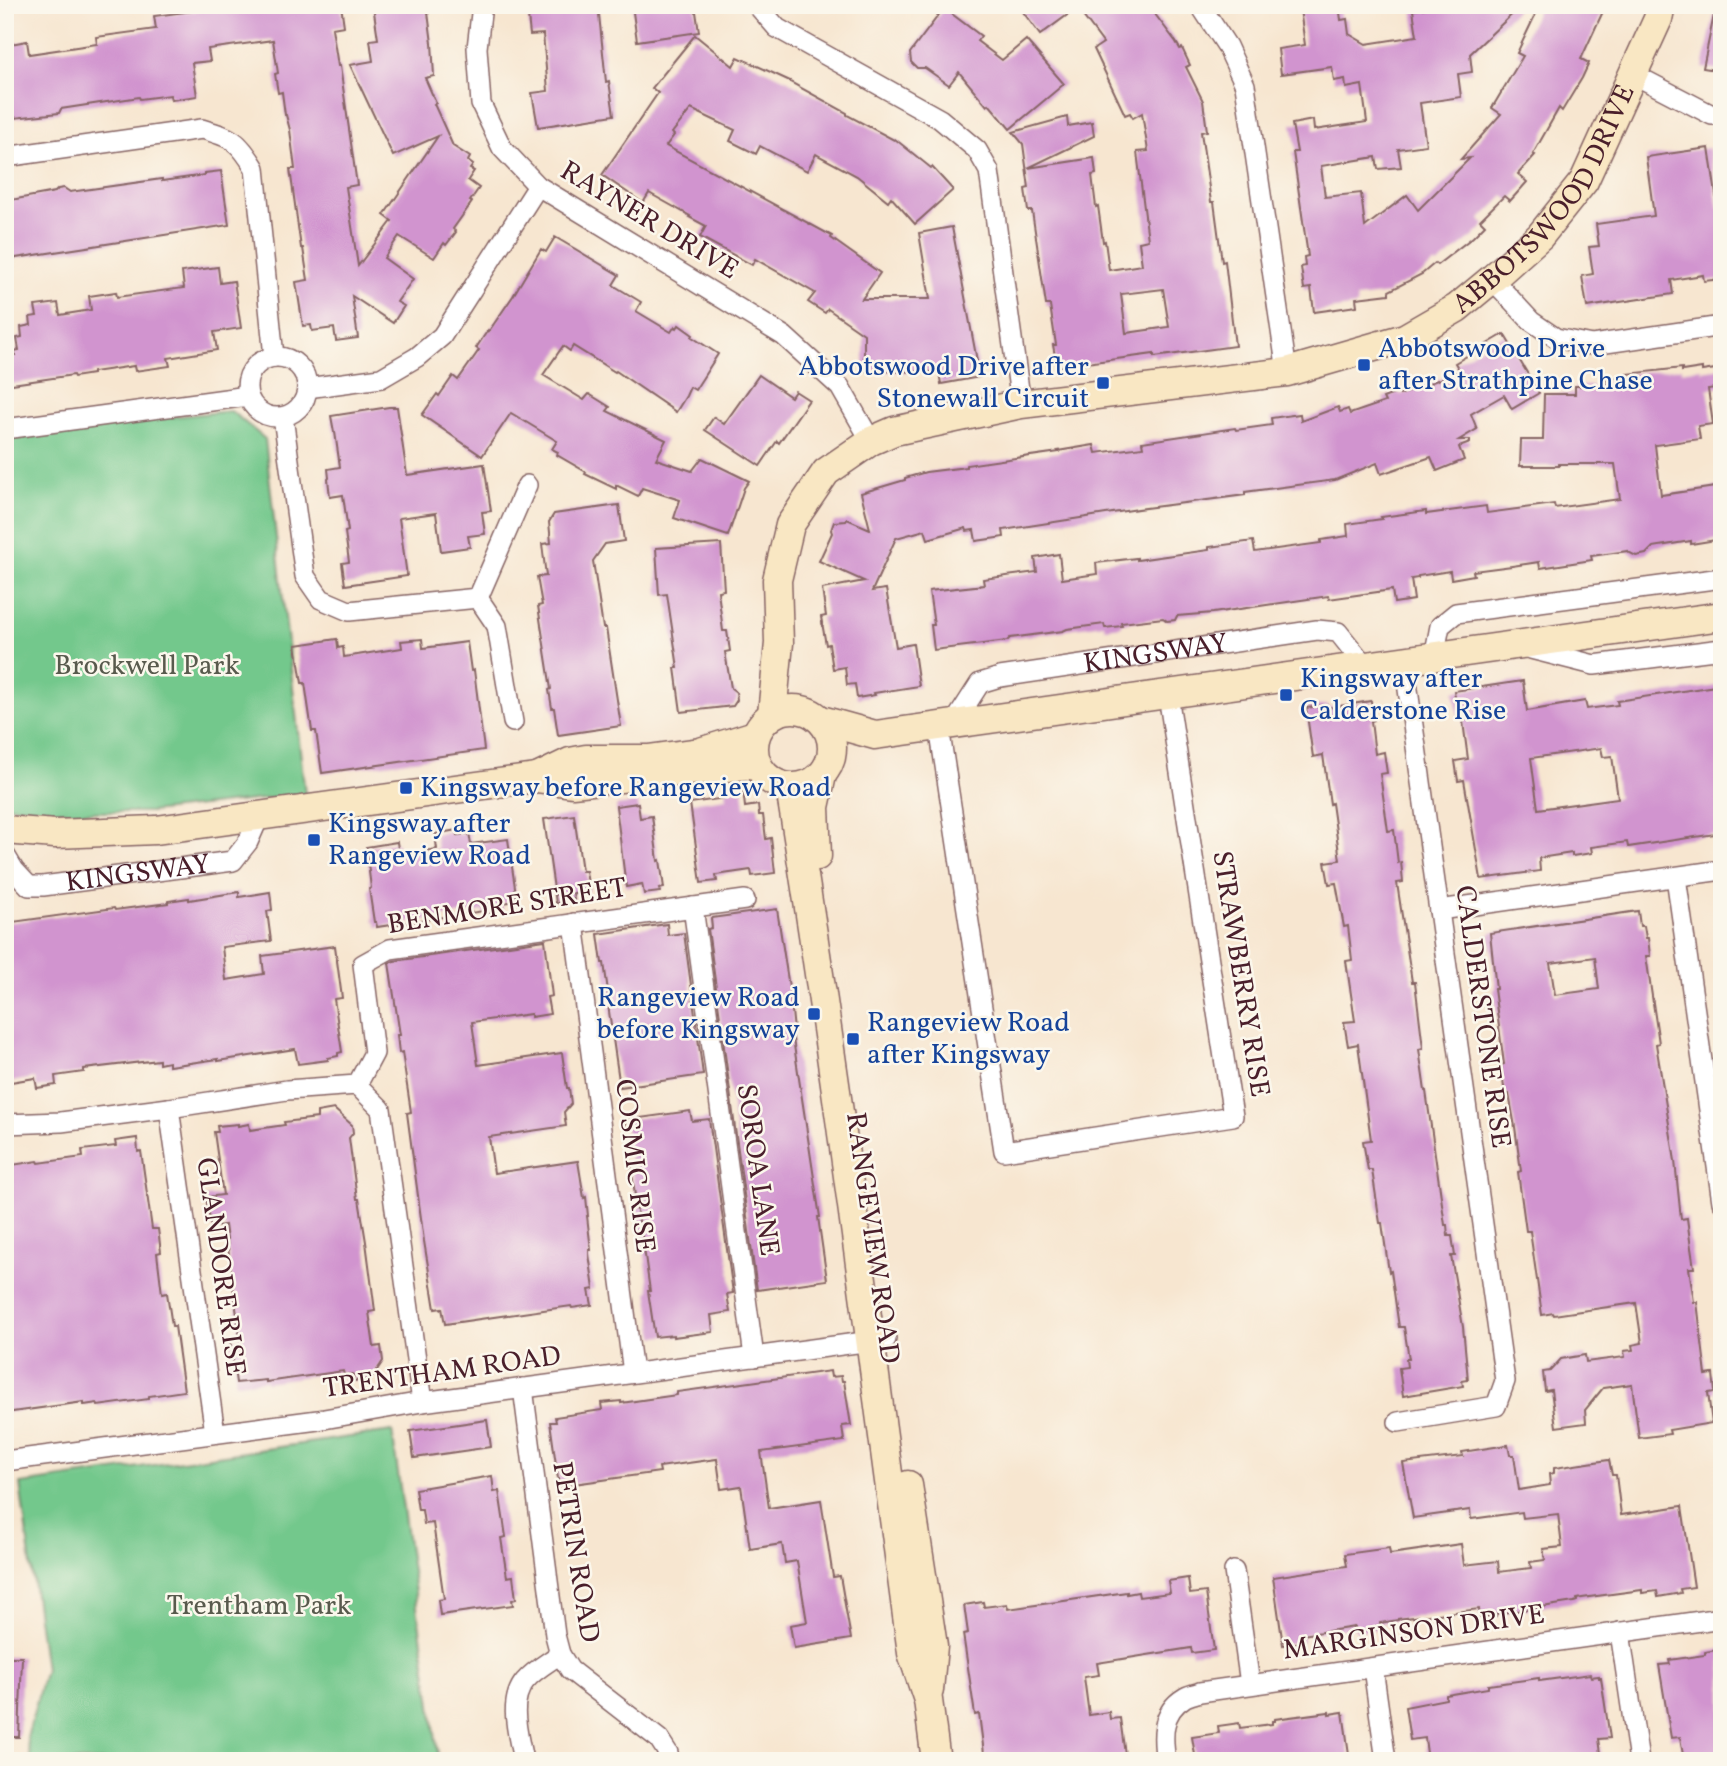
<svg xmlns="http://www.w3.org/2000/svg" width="1727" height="1766" viewBox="0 0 1727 1766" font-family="Vollkorn,serif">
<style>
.green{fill:#73c88c;stroke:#5e745c;stroke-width:2}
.building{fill:#d194cf;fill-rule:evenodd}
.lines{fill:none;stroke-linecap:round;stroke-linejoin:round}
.street-casing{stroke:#876565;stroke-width:22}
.secondary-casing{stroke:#876565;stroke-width:31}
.street{stroke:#fff;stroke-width:19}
.secondary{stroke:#f9e7c3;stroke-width:28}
.transit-dot{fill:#1a4fb4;stroke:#fbf7ec;stroke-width:2.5}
.labels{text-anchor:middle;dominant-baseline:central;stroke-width:5;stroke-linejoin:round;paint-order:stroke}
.street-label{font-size:28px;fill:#4a1f2b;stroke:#fbf7ec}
.transit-label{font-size:28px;fill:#164399;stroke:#fbf7ec;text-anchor:start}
.park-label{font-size:28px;fill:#585a4d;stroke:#fbf7ec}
</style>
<rect width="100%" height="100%" fill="#fbf7ec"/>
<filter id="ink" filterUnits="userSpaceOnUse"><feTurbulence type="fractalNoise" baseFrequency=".0143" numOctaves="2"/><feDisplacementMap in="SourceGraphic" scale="14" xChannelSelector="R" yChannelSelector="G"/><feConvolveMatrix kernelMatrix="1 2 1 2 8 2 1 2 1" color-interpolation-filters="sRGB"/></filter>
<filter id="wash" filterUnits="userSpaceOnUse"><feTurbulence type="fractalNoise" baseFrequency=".00686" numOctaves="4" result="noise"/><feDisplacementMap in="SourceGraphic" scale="28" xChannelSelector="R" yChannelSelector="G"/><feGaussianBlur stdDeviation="1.57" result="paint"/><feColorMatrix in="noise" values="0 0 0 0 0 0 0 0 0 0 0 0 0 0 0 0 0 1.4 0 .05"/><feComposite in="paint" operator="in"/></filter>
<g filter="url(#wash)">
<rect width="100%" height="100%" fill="#f7e6d0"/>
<g class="green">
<path d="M231 411 265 439 305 794 151 812H77L5 806V433Z"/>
<path d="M392 1431 439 1761H31L27 1738 45 1669 20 1484Z"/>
</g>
<g id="blocks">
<g class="building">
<path d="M223 5H341L344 26 332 28 338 66H340L357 185 346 187 358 266 392 221 384 215 438 136 393 156 350 65 373 61 370 40 378 39 373 5H427L432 43 434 76 425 78 436 103 434 104 453 146 470 157 468 161 473 165 470 169 474 171 468 180 479 188 470 201 472 202 453 229 456 232 446 245 444 243 434 258 399 236 384 258 413 279 397 302 404 306 393 323 352 296 358 338 336 341 334 328 312 331 311 325 303 326 296 282 308 280 303 248H301L290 169H295L290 130 286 115H285L282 92 278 93 275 74 278 73 273 40 208 49 210 61 192 63 197 96 171 100 170 95 140 99 139 97 61 109 59 113 5 119V45L27 41 29 54 97 44 96 37 156 29 154 16 224 7Z"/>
<path d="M529 5H598L606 82 609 81 614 115 538 127 532 93 548 91 543 34 530 35 528 16H531Z"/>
<path d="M632 5H695L699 32 637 41Z"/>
<path d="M1018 5H1148L1176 42 1180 49 1182 48 1190 65 1186 67 1203 101 1207 131 1201 132 1211 202H1214L1222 262 1225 261 1235 346 1154 357V354L1057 367 1053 345H1056L1050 305H1046L1032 211H1028L1025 189 1029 188 1023 144 1013 132 1067 117 1068 126 1092 122 1094 136 1028 168 1094 158 1096 174 1092 175 1096 207 1098 206 1103 242 1105 241 1109 270 1142 265 1139 242 1148 240 1137 152 1148 151 1142 113 1133 118 1130 113 1125 115 1094 49 1103 43 1077 8 1040 35ZM1163 289 1169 327 1126 333 1121 294Z"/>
<path d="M1328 5H1339L1341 20 1347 19 1349 34 1366 44 1417 36 1413 10 1446 5H1522L1470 54 1472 72 1458 74 1461 97 1420 103 1426 145 1398 149 1401 167 1378 169 1376 157 1321 166 1325 197 1361 193 1365 227 1407 195 1418 210 1470 158 1461 159 1501 114 1492 108 1523 56 1517 53 1540 5H1606L1581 59 1589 63 1582 78 1562 111 1559 108 1533 154 1535 155 1518 174 1527 182 1510 201 1504 196 1480 220 1485 225 1473 237 1437 265 1435 263 1422 274 1389 291V294L1356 298 1357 306 1314 312 1311 288 1304 289 1301 267 1305 266 1304 257 1308 256 1293 152H1297L1292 124 1313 120 1314 130 1367 122 1362 85 1346 88 1345 79 1334 81 1332 67 1281 74 1278 49 1305 45 1300 9Z"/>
<path d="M944 8 981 36 977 41 1002 60 1026 40 1064 84 1010 129 989 104 987 106 959 72 949 85 925 68H917L911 62 910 53Z"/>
<path d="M1714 15H1722V71L1703 68Z"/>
<path d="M695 35 733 66 738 57 790 81V82L847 113V115L894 140 895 139 931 168 932 167 953 190 915 224 891 197 888 201 857 176 816 154 807 171 760 146 756 154 730 141 735 130 691 109 672 133 674 135 666 146 832 236 831 238 880 273 862 299H930L919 233 952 227 980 377 941 384 939 372 864 371V334L828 309 825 313 808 302 815 293 755 259 752 265 700 237 706 226 689 217 690 216 649 193 643 203 602 175 658 93 652 88Z"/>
<path d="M1709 148 1718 208H1722V279L1704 281 1703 275 1671 280 1673 294 1587 307 1582 276 1593 274 1589 247 1599 246 1596 224 1654 216 1646 157Z"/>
<path d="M221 171 229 225 9 259 5 232V201L55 192 58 189 64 188 70 192 162 179V181L205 175V173Z"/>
<path d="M555 237 619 275 613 285 641 302 636 311 671 332 675 326 677 328 679 325 693 335 692 337 718 354 695 390 690 387 686 396 676 412 616 371 615 372 573 346 570 351 563 346 543 375 584 400 589 394 610 407 607 411 666 440 656 459 692 471 702 458 749 481 744 488 728 536 674 518 680 500 642 488 638 496 616 485V489L585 474 586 472 557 455 558 452 552 449 557 441 511 413 482 456 422 415 437 394 439 396 453 376 458 380 479 350 476 348 488 330 489 331 513 296 541 249 546 252Z"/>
<path d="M218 267 220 283 234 281 241 328 214 332 217 350 168 358 170 366 135 371 134 366 93 372V374L74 377 73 375 5 385V363L11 362 10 356 15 355 14 351 19 350 17 338 22 337 21 327 31 325 30 317 37 316 35 306 58 303 60 315 91 310 89 296 116 292 117 297 184 288 182 272Z"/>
<path d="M1504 334 1539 393 1512 409 1504 395 1471 414 1477 429 1459 440H1470V443L1459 447 1464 460 1437 471 1431 457 1381 474 1377 463 1335 480 1245 492V495L1138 509 1003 530 1004 537 976 541 974 530 967 531 966 528 928 539 925 530 896 538 872 591 886 589 896 647 913 644 919 686 874 693 875 695 857 698 855 684 847 685 845 667 833 669 829 644 826 645 821 617 826 616 822 589 864 581 819 561 832 533 831 530 834 522 846 521 847 519 870 529 861 493 905 480V478L926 472 966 467V465L1059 452 1058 451 1094 445 1096 453 1143 447 1142 442 1235 428 1236 430 1272 425 1271 418 1300 414 1301 421 1338 407 1340 412 1348 409 1350 414 1385 402 1383 398 1399 392 1400 395 1460 371 1455 363Z"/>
<path d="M1682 368V371L1702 368V371L1722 368V387L1708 389 1713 424 1698 426 1700 439 1655 445 1661 495 1722 486V539L1691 544V541L1653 547 1646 554 1636 556 1628 552V551L1591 556 1592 560 1540 568 1539 562 1512 566 1473 571 1474 575 1451 579 1450 571 1418 576V578L1411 579 1414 600 1394 603 1392 590 1329 599 1328 596 1213 613 1177 616 1175 620 1167 621 1163 618 1121 623 1122 626 1105 628 1104 624 1067 629 1063 631 1010 638 1007 641 934 650 931 625H934L929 591 984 585 983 579 1037 572 1035 558 1059 554 1062 579 1097 574 1096 563 1137 558V560L1209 550V547L1253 541 1255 552 1321 543V540L1348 536 1347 524 1382 519 1381 517 1426 511V514L1486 506 1487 513 1554 504 1555 508 1620 499 1615 464H1559V466H1520L1521 440H1543L1544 394H1575V386H1608L1607 379 1628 376 1627 374Z"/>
<path d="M759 375 791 397 795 391 809 400 779 443 777 441 760 466 705 430 714 417 724 424Z"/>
<path d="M389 407H397L407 475 484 464 491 511 482 512 485 534 468 536 470 547 441 551 436 513 399 518 407 576 345 585 342 563 349 562 345 532 348 531 343 495 330 497 328 479 329 478 328 469 340 467 335 432H334L331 416Z"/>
<path d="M619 505 624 541 605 544 593 561 603 628H606L621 726 558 735 554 708H552L549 690 551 689 538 606 542 605 537 577 546 576 542 544 551 543 549 522 554 514Z"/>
<path d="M721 544 724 590 718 591 723 631H727L730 651 725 652 731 688 736 692 737 700 733 706 681 712 675 668H678L667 594 659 595 656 548Z"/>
<path d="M337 639 338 648 343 647 344 657 402 648 401 641 422 639 423 648 467 642 471 671 474 670 484 750 322 773 316 731H312L305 683H302L296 645Z"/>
<path d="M1523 681 1527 711 1585 701 1587 709 1618 705 1617 701 1722 685V833L1628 847 1627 842 1591 847 1592 853 1572 856V853L1539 858 1540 871 1481 879 1464 780 1458 781 1455 761 1468 759 1462 714 1458 715 1454 691ZM1601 748 1603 757 1612 756 1618 798 1538 809 1531 758Z"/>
<path d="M1371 701 1374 720 1371 721 1375 754 1384 752 1387 773 1380 774 1388 831 1394 830 1398 863 1401 862 1403 882 1397 883 1412 982H1415L1423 1048 1419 1049 1425 1091H1426L1445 1225H1447L1448 1236H1452L1455 1256H1451L1463 1327 1468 1380 1462 1381 1463 1386 1403 1396 1399 1368 1407 1367 1406 1359H1409L1404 1327H1399L1391 1271 1389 1272 1382 1223H1380L1372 1170H1368L1363 1141 1371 1140 1358 1044 1348 1046 1344 1022 1355 1021 1346 961 1352 960 1348 926 1344 927 1336 883 1329 884 1325 862 1340 860 1332 803 1330 804 1323 755 1313 757 1306 708 1327 705V708Z"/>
<path d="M743 789 745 807 758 805 759 815H763L766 839 771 838 775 873 752 876 751 870 716 875 717 881 701 883 690 803 726 798 725 791Z"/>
<path d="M638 803 640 818 652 816 658 861 660 860 664 888 659 889 660 892 644 894 642 884 626 887 616 806Z"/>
<path d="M574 815 582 871H586L589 891 573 893 574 900 556 903 544 819Z"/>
<path d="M457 830 458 835 469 833 471 844 508 839 517 901 502 903 503 911 484 914 483 911 377 927 376 922H374L369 889 371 888 366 847 397 842 399 855 437 849 435 834Z"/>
<path d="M239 892V897L270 892 272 910 267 911 271 941 222 947 226 980 264 974 262 956 335 946 342 998 334 999 342 1052 338 1053V1056L328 1058V1060L298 1064 295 1049 218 1061V1059L169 1066V1062L159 1064V1060L84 1069V1072L55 1076 56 1085 37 1088 35 1078 5 1083V923L114 908 115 910 168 903V901L189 898V900Z"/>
<path d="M777 909 791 1000 794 1031 792 1032 814 1178 820 1217H818L827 1280 757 1290 708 929 712 928 711 918Z"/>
<path d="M1638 911 1640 926H1644L1646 938H1648L1650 956H1646L1659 1043 1656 1044 1675 1161 1681 1219 1687 1218 1691 1248 1694 1268H1689L1694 1302H1697L1706 1375 1713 1374 1715 1392 1708 1393 1712 1423 1669 1430 1670 1434 1639 1438 1632 1384 1603 1388 1585 1410 1586 1423 1556 1427 1551 1390 1545 1391 1543 1372 1550 1371 1561 1359 1585 1355 1586 1362 1625 1357 1624 1351 1633 1350 1632 1345 1642 1343 1636 1303 1554 1315 1553 1313 1542 1315 1530 1231H1526L1518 1172 1521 1171 1515 1127 1509 1094 1505 1095 1501 1065 1504 1064 1494 989H1496L1490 933ZM1595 957 1599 989 1555 995 1550 963Z"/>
<path d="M667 924 668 935 684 933 703 1075 620 1087 607 998H609L604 963H602L598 934Z"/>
<path d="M545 940 552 996 547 997 550 1014 531 1017V1014L472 1022 478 1065 562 1053 567 1088H569L571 1104 564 1112 566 1126 489 1137 494 1173 578 1161 584 1198 586 1197 588 1216H587L591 1250H589V1254L594 1289 589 1290 592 1305 572 1308 571 1306 445 1324 442 1308 435 1309 424 1241 407 1113 411 1112 402 1052 399 1053 397 1035H400L389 963 394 961Z"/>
<path d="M334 1109 352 1125 353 1133 349 1138 357 1199H359L366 1242 375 1311 369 1312 374 1347 381 1346 383 1361 371 1379 354 1381 353 1374 344 1375 343 1371 266 1382V1380L236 1383 230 1340 240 1338 225 1225 211 1227 206 1197 223 1195 214 1132H218L217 1126 238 1124V1126L249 1124 250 1130 285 1125 284 1122 317 1118V1112Z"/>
<path d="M690 1111 692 1121 709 1119 733 1293 727 1294 730 1312 711 1315 713 1332 673 1337V1335L655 1337 648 1291H650L643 1241 637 1211 625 1120Z"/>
<path d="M137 1138 138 1152 141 1151 152 1229H158L161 1252 157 1253 162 1294 167 1293 172 1326H175L184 1391 149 1396V1399L98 1406 97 1403 84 1405V1402L5 1413V1166L38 1161 39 1163 83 1157 82 1150 116 1146 115 1141Z"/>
<path d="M830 1371 831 1377 841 1376 842 1381H844L851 1425 842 1426 844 1441 761 1452 769 1508 821 1500 833 1577 840 1576 851 1639 794 1648 790 1625 807 1622 797 1561 785 1563 782 1544 750 1549 741 1486 721 1489 717 1459 659 1467 660 1472 559 1486 550 1422H556L555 1417 602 1410 601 1403 621 1401V1403L677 1395V1392Z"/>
<path d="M487 1420 491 1447 414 1458 410 1431Z"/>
<path d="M1508 1445 1510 1455H1514L1519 1490 1550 1485 1549 1474 1554 1473V1468L1609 1460 1612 1475H1616L1621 1515 1682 1506 1694 1587 1680 1589 1681 1593 1658 1597 1657 1591 1642 1593V1590L1582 1598 1577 1599V1601L1574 1602 1496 1614V1616L1480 1618 1479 1609 1398 1619V1620L1380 1623V1625L1376 1626V1629L1356 1632 1355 1627 1302 1635 1303 1642 1283 1645 1273 1577 1347 1566 1345 1554 1389 1548 1390 1554 1461 1544 1464 1565 1498 1561 1499 1572 1531 1568 1530 1562 1545 1560 1543 1549 1562 1547 1558 1514 1523 1518 1522 1512 1471 1519 1470 1510 1413 1518 1403 1463 1463 1456 1462 1452Z"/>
<path d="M492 1476 494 1492 499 1491 503 1517 506 1537 501 1538 507 1577 513 1576 516 1599 512 1600 513 1605 440 1615 438 1600 444 1599 433 1523 424 1524 422 1510H418L415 1489Z"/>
<path d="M1188 1578 1190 1594 1206 1592 1214 1650 1192 1653 1191 1648 1097 1663 1099 1675 1084 1677 1089 1715 1109 1712 1110 1719 1120 1718 1125 1755H1121L1122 1761H985L979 1714 975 1715 963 1634 968 1633 964 1605 983 1602 984 1607 1007 1604 1008 1609 1127 1592V1594L1138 1592 1139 1597 1170 1593 1168 1581Z"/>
<path d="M1722 1649V1761H1684L1680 1737 1671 1738 1659 1665 1670 1664 1669 1660 1705 1655V1652Z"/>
<path d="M5 1657H22L19 1737H5Z"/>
<path d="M1590 1674 1591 1677 1599 1676V1678H1601L1610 1738 1599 1739 1602 1761H1428L1425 1738 1410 1740 1405 1707 1446 1699V1695L1488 1688V1685L1539 1678V1681Z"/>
<path d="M1329 1712V1714L1343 1712 1350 1761H1196L1192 1737 1219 1733 1218 1726 1239 1723 1240 1728 1272 1724V1721H1275V1719Z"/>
</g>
</g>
</g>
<g filter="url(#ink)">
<use href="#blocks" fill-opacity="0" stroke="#876565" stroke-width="2"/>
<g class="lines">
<g class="street-casing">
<g id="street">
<path d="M482 5 477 48 481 104 502 148 538 186 784 336 840 387 871 441"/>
<path d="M757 5 777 28 940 119 977 150 989 171 1021 404"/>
<path d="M1200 5 1227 46 1245 85 1287 372"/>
<path d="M1633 74 1712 115"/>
<path d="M5 157 202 129C233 138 238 140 255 168L274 357"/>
<path d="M1492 279 1531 321 1556 338 1592 345 1722 326"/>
<circle cx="277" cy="387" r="30"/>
<path d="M307 388 381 378 417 357 442 336 538 186"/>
<path d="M283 417 305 576 321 599 349 611 478 598"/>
<path d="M5 429 248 396"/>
<path d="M478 598 497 626 513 722"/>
<path d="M478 598 527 485"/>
<path d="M1527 648 1594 665 1722 649"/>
<path d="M1434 657 1440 626 1456 613 1722 578"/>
<path id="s1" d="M953 725 980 683 1000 677 1317 630 1338 632 1366 667"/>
<path d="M939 727 1004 1151 1233 1116 1168 695"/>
<path id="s2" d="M5 855 14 870 29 886H43L233 861 248 842 259 817"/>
<path d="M1676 877 1722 1202"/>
<path d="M693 907 754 1357"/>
<path d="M1439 910 1722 870"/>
<path d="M574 923 633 1373"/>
<path d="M357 1085 374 1053 363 964 390 949 745 900"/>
<path d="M169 1108 215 1433"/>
<path d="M5 1124 61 1122 169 1108 287 1090 357 1085 381 1109 422 1402"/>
<path d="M523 1388 555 1635 560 1654 570 1670 659 1739 668 1753 670 1761"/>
<path d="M1398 1422 1496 1406 1505 1381 1404 661"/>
<path d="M5 1461 318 1420 422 1402 886 1339"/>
<path d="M1234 1571 1250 1684"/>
<path d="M1620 1632 1639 1761"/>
<path d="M1373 1668 1386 1761"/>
<path d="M523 1761C519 1737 507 1702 525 1681 534 1670 549 1662 560 1654"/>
<path d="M1166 1761C1162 1737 1161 1712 1184 1698 1188 1695 1195 1694 1200 1692L1722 1618"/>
</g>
</g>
<g class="secondary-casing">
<g id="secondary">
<circle cx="793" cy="748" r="39"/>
<path id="s3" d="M772 714 779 643 777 580 790 525 826 472 871 441 894 431 1021 404 1287 372 1405 338 1457 308 1492 279 1540 236 1584 181 1658 19 1661 5"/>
<path d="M821 720 875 735 1722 616"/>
<path d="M537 778 570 762 586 759H648L700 752 755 735"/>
<path d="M790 788C837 1075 873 1365 912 1653L928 1700 936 1761"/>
<path d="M5 830 55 834 156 830 536 778 572 783 756 764"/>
<path d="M817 856 815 807 822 775"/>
<path d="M908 1485 933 1646 929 1690"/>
</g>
</g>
<use href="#street" class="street"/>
<use href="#secondary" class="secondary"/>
</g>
</g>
<g class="transit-dot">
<rect x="1357" y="358" width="14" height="14" rx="3.5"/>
<rect x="1096" y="376" width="14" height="14" rx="3.5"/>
<rect x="1279" y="688" width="14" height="14" rx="3.5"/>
<rect x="399" y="781" width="14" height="14" rx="3.5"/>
<rect x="307" y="833" width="14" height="14" rx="3.5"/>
<rect x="807" y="1007" width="14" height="14" rx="3.5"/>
<rect x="846" y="1032" width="14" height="14" rx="3.5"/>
</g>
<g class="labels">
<g class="street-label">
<text stroke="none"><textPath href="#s3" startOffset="1057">ABBOTSWOOD DRIVE</textPath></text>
<text transform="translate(649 221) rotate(31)">RAYNER DRIVE</text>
<text stroke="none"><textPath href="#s1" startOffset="228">KINGSWAY</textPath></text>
<text stroke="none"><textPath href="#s2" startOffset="149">KINGSWAY</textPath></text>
<text transform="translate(507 907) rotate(-9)">BENMORE STREET</text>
<text transform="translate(1240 974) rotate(81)">STRAWBERRY RISE</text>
<text transform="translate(1482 1017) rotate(82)">CALDERSTONE RISE</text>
<text transform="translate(634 1166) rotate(83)">COSMIC RISE</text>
<text transform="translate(757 1170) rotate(82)">SOROA LANE</text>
<text transform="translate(872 1238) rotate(82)">RANGEVIEW ROAD</text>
<text transform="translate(220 1267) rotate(82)">GLANDORE RISE</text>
<text transform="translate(442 1373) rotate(-8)">TRENTHAM ROAD</text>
<text transform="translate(575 1552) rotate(81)">PETRIN ROAD</text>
<text transform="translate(1414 1633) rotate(-8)">MARGINSON DRIVE</text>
</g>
<g class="transit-label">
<text x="1378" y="349">Abbotswood Drive<tspan x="1378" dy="32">after Strathpine Chase</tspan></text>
<text x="1089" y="367" text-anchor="end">Abbotswood Drive after<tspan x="1089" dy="32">Stonewall Circuit</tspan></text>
<text x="1300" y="679">Kingsway after<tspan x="1300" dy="32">Calderstone Rise</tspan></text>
<text x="420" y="788">Kingsway before Rangeview Road</text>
<text x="328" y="824">Kingsway after<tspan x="328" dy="32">Rangeview Road</tspan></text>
<text x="800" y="998" text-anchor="end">Rangeview Road<tspan x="800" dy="32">before Kingsway</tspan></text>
<text x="867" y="1023">Rangeview Road<tspan x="867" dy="32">after Kingsway</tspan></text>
</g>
<g class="park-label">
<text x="147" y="666">Brockwell Park</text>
<text x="259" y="1606">Trentham Park</text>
</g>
</g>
<rect width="1727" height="1766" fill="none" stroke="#fbf7ec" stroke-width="28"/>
</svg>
